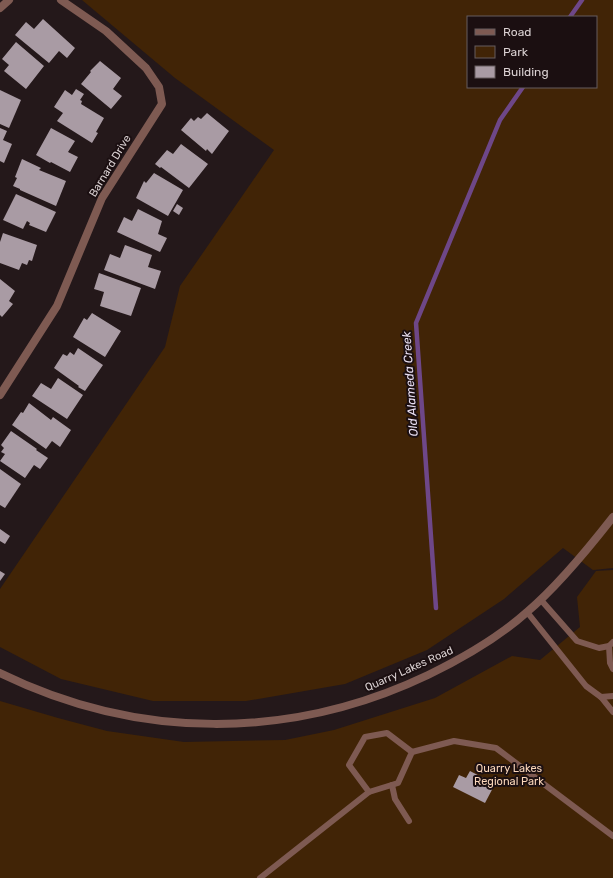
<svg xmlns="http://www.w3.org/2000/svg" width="613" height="878" viewBox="0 0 613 878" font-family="Rubik,sans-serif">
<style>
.green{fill:#412406;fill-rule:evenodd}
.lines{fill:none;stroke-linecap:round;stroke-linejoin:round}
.stream{stroke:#6e4788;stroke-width:4.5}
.building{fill:#a99ba4}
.service{stroke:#7e5a52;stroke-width:6}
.minor{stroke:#7e5a52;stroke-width:8}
.labels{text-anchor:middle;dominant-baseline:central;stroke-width:4;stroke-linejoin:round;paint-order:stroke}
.street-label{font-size:11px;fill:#dad1d2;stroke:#1b0f11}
.park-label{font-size:11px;fill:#fbd7ba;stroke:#1b0f11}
.water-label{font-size:12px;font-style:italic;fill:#e9dff2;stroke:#1b0f11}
</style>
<rect width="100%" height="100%" fill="#24181a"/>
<g class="green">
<path d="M82 0H613V568L593 570 563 548 504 599 427 650 345 684 246 701H153L61 679 0 647V589L165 347 180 286 274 150 175 78ZM468 17H596V87H468Z"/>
<path d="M613 570V878H0V701L58 718 107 731 184 742 285 740 334 730 435 698 512 656 540 660 580 627 577 597 596 571Z"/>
</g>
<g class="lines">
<g class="stream">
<path d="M570 17 582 0"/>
<path d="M436 608 416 323 500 120 523 87"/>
</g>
</g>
<g class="building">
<path d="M43 19 75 48 67 58 59 51 49 63 15 35 26 22 34 29Z"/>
<path d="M16 42 44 66 26 89 4 71 9 65 2 59Z"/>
<path d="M100 61 121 78 113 89 122 96 111 109 81 84 91 72 90 71Z"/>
<path d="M76 89 84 94 80 100 82 101 81 104 104 118 96 132 98 133 92 143 57 121 63 113 54 107 65 90 72 95Z"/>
<path d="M0 90 21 100 9 128 0 124Z"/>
<path d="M207 113 229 131 212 154 207 149 206 151 181 130 191 118 194 121 198 117 201 119Z"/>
<path d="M0 128 7 131 3 140 12 144 4 163 0 161Z"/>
<path d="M51 128 75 141 68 152 78 157 70 172 51 162 50 163 36 155Z"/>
<path d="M181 144 208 164 189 188 161 167 160 168 155 164 167 150 173 154Z"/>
<path d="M22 159 41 168 39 170 66 181 56 206 20 190V189L13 186 17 178 15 177Z"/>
<path d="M154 173 183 190 168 216 136 198 144 181 146 183Z"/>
<path d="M16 194 56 212 46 232 29 225 30 223 27 221 23 229 3 220Z"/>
<path d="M177 204 183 208 179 215 173 211Z"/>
<path d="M138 209 162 221 158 234 167 238 160 252 117 232 124 217 132 221Z"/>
<path d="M3 233 37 245 32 261 29 260 27 265 22 263 19 270 0 263V242Z"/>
<path d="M125 245 152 255 148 267 161 271 155 289 104 270 110 254 120 258Z"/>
<path d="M99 273 141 288 131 316 100 306 104 292 94 289Z"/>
<path d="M0 279 15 291 9 301 13 304 2 317 0 315Z"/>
<path d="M92 313 121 331 105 357 73 337 84 318 87 320Z"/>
<path d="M78 348 103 365 85 391 78 387 79 386 54 368 63 354 67 356 70 352 74 355Z"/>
<path d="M58 378 83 395 67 419 32 396 41 383 51 389Z"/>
<path d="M29 403 51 420 53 417 71 430 60 447 52 441 46 449 12 425 21 412 23 413Z"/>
<path d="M11 431 37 449 36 450 48 458 40 469 34 465 25 478 0 461 5 454 1 452 4 448 1 445Z"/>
<path d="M0 469 21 484 5 508 0 505Z"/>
<path d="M0 529 10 536 5 544 0 541Z"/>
<path d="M0 571 5 574 0 581Z"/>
<path d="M470 771 495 784 485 803 453 787 459 775 466 778Z"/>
</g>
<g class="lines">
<g class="service">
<path d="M541 600 577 641 599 648 609 646"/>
<path d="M527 612 586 686 601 697 613 712"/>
<path d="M613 642 609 646 610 663 613 669"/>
<path d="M601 697 613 696"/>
<path d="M387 733 412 752 398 783 369 792 349 765 365 737Z"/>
<path d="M412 752 454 741 496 748 613 836"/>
<path d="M392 785 395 799 409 821"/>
<path d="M260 878 369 792"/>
</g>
<g class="minor">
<path d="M0 8 9 0"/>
<path d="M0 395 57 306 102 198 162 104 159 87 146 68 106 31 61 0"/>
<path d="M0 673C137 740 290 741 428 675 463 658 498 638 527 612 558 586 588 549 613 517"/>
</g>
</g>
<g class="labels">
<g class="street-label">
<text transform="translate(110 166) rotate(-59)">Barnard Drive</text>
<text transform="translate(409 669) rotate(-24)">Quarry Lakes Road</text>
</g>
<g class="park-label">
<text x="509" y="768">Quarry Lakes<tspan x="509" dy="13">Regional Park</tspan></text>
</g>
<g class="water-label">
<text transform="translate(410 384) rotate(-94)">Old Alameda Creek</text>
</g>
</g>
<rect x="467" y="16" width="130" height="72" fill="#1b0f11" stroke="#675d5e"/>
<rect x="475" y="29" width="20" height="6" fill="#7e5a52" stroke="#675d5e"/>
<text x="503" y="36" font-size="12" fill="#dad1d2">Road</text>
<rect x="475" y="46" width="20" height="12" fill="#412406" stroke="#675d5e"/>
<text x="503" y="56" font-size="12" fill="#dad1d2">Park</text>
<rect x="475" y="66" width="20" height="12" fill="#a99ba4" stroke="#675d5e"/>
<text x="503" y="76" font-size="12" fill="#dad1d2">Building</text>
</svg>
